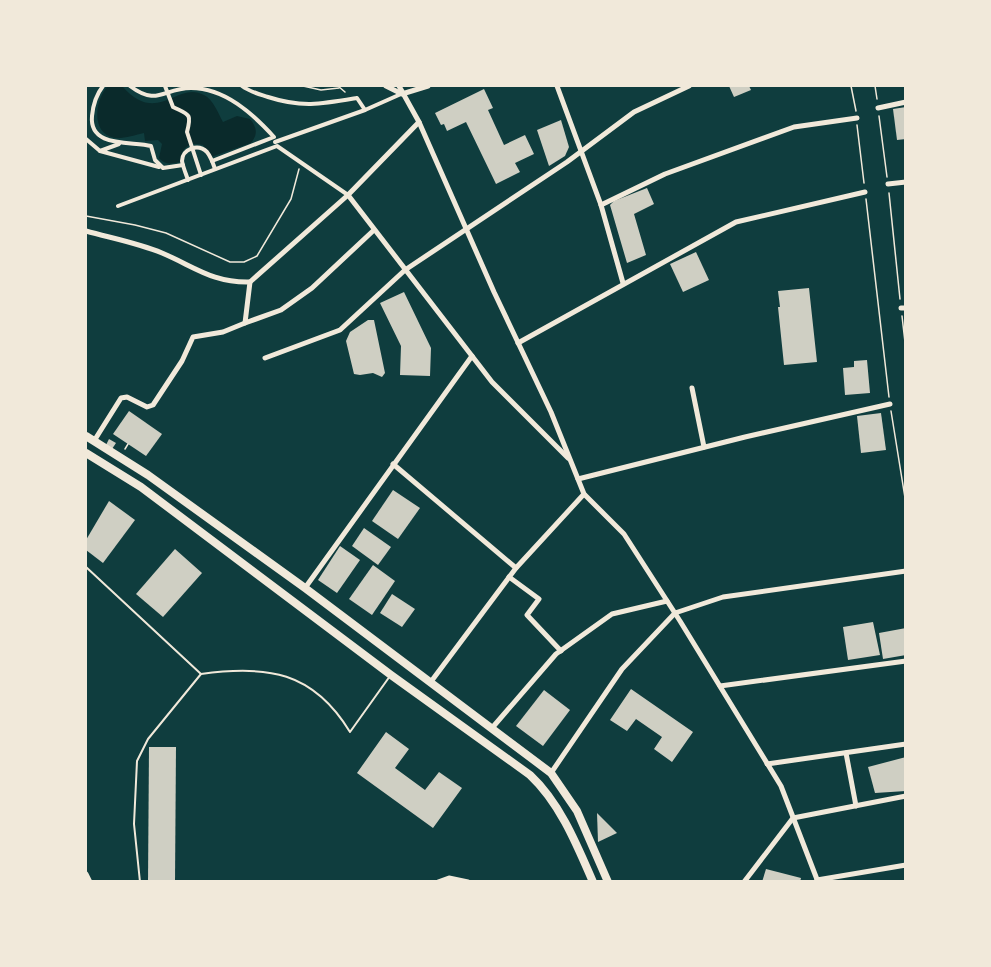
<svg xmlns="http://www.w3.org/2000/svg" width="991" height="967" viewBox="0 0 991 967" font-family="'Archivo Narrow',sans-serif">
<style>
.water{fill:#0a2a2b}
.building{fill:#cfcfc3}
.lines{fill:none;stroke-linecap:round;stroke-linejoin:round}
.path{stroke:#f1e9da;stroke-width:1.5}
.service{stroke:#f1e9da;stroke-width:2}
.pedestrian{stroke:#f1e9da;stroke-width:4}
.minor{stroke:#f1e9da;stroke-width:5}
.primary{stroke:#f1e9da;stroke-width:8}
</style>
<rect width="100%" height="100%" fill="#0f3d3e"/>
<path class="water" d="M108 86H122C158 127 177 80 204 95 213 99 218 113 223 122L237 116 250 119C257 127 258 135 251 143L211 157 203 145C189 141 181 148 180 162 171 164 165 165 159 158L162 144 158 140 145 141 144 133C135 135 123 139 115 138 90 134 95 99 108 86Z"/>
<g class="building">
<path d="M729 86H749L751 90 734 97Z"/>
<path d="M484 89 493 108 488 110 504 145 525 135 534 154 515 163 520 172 496 184 466 122 447 131 444 124 441 125 435 113Z"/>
<path d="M906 107V139L897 140 893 109Z"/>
<path d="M561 120 569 147 565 156 549 166 537 130Z"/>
<path d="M647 188 654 204 634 214 646 255 627 263 610 205 614 201Z"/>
<path d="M696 252 709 280 683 292 670 264Z"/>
<path d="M809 288 817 362 784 365 778 307H780L778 291Z"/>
<path d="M404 292 431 348 430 376 400 375 401 346 380 303Z"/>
<path d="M368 320H374L385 373 382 377 373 373 360 375 354 374 346 341 350 332Z"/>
<path d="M867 360 870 393 845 395 843 368 854 367V361Z"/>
<path d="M129 411 162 434 146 456 113 434Z"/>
<path d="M881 413 886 450 861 453 857 416Z"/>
<path d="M109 439 116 443 112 449 106 445Z"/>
<path d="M393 490 420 508 398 539 372 521Z"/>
<path d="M109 501 135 520 103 563 86 550V540Z"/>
<path d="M364 528 391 547 378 565 352 546Z"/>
<path d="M340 546 360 560 337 593 318 580Z"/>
<path d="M175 549 202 573 163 617 136 594Z"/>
<path d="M373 565 395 581 372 615 349 599Z"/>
<path d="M392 594 415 609 402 627 380 613Z"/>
<path d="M873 622 880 655 848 660 843 627Z"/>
<path d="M906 628V655L883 659 879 633Z"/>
<path d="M631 689 693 732 672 762 654 749 662 737 636 719 627 731 610 720Z"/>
<path d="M544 690 570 710 543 746 516 726Z"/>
<path d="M386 732 409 749 395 768 425 790 439 772 462 788 433 828 357 773Z"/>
<path d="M149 747H176L175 882H148Z"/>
<path d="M906 757V791L875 793 868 767Z"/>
<path d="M597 813 617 833 598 842Z"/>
<path d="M766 869 801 878 800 882H762Z"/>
</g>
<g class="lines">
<g class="path">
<path d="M303 86 321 90 339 88"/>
<path d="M338 86 345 92"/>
<path d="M851 86 856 111"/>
<path d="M875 86 877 99"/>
<path d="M879 116 887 177"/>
<path d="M857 125 864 183"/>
<path d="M889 193 900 299"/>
<path d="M866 199 889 397"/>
<path d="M86 216 135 225 166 233 230 262H244L257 256 291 199 299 169"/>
<path d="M902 316 906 351"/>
<path d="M891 411 906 504"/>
<path d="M125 449 128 444"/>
</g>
<g class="service">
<path d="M86 567 201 674C267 665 313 671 350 732L390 676"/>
<path d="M140 882 134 824 137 761 148 739 201 674"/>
</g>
<g class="pedestrian">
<path d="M103 86C96 95 93 105 92 116 89 148 131 141 151 146L155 160 163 168 183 165"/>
<path d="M130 86C158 107 163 88 191 88 225 88 253 114 274 137L212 161"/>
<path d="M165 86 173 107C189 115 192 113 187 132L201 175"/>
<path d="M242 86C250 92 259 94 268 97 302 108 322 104 357 98L365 110 401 94"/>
<path d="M86 139 100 151"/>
<path d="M275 142 365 110"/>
<path d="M119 144 100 151 159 167"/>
<path d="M188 180C186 174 183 167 182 161 182 149 198 143 207 152 211 157 213 163 215 169"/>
<path d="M118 206 277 146 348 195"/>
</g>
<g class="minor">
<path d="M386 86 402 94 428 86"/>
<path d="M399 86 419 122 494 292 551 412 584 494 624 534 680 621 781 786 818 882"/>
<path d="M557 86 601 205 623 283"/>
<path d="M878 108 906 102"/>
<path d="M888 184 906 182"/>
<path d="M348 195 492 382 568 458"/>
<path d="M601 205 665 174 794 127 857 118"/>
<path d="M86 231C111 238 138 243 162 253 195 267 213 283 250 282L348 195 419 122"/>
<path d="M250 282 245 323 281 310 312 288 374 230"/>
<path d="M901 308H906"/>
<path d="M518 343 736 222 865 192"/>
<path d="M265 358 340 330 405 270 567 162 634 112 689 86"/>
<path d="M692 388 704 447"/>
<path d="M94 441 121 398 127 397 147 407 153 405 182 361 193 337 223 332 245 323"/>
<path d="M393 464 516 568"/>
<path d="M578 479 745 437 890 404"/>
<path d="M509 577 539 599 527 615 561 651"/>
<path d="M305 588 472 356"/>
<path d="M430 683 516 568 584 494"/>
<path d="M720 686 906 661"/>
<path d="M492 728 556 654 612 614 667 601"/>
<path d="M846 753 856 806"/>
<path d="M767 764 906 744"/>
<path d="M551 773 622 669 675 613 723 597 906 571"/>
<path d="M86 874 90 882"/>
<path d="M817 880 906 865"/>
<path d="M438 882 449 878 468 882"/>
<path d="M744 882 793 818 906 796"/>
</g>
<g class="primary">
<path d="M86 436 148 475 305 588 551 773 577 811 608 882"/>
<path d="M86 453 141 487 391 675 530 775C560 803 577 845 593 882"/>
</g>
</g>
<rect width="991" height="967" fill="none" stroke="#f1e9da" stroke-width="174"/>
</svg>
